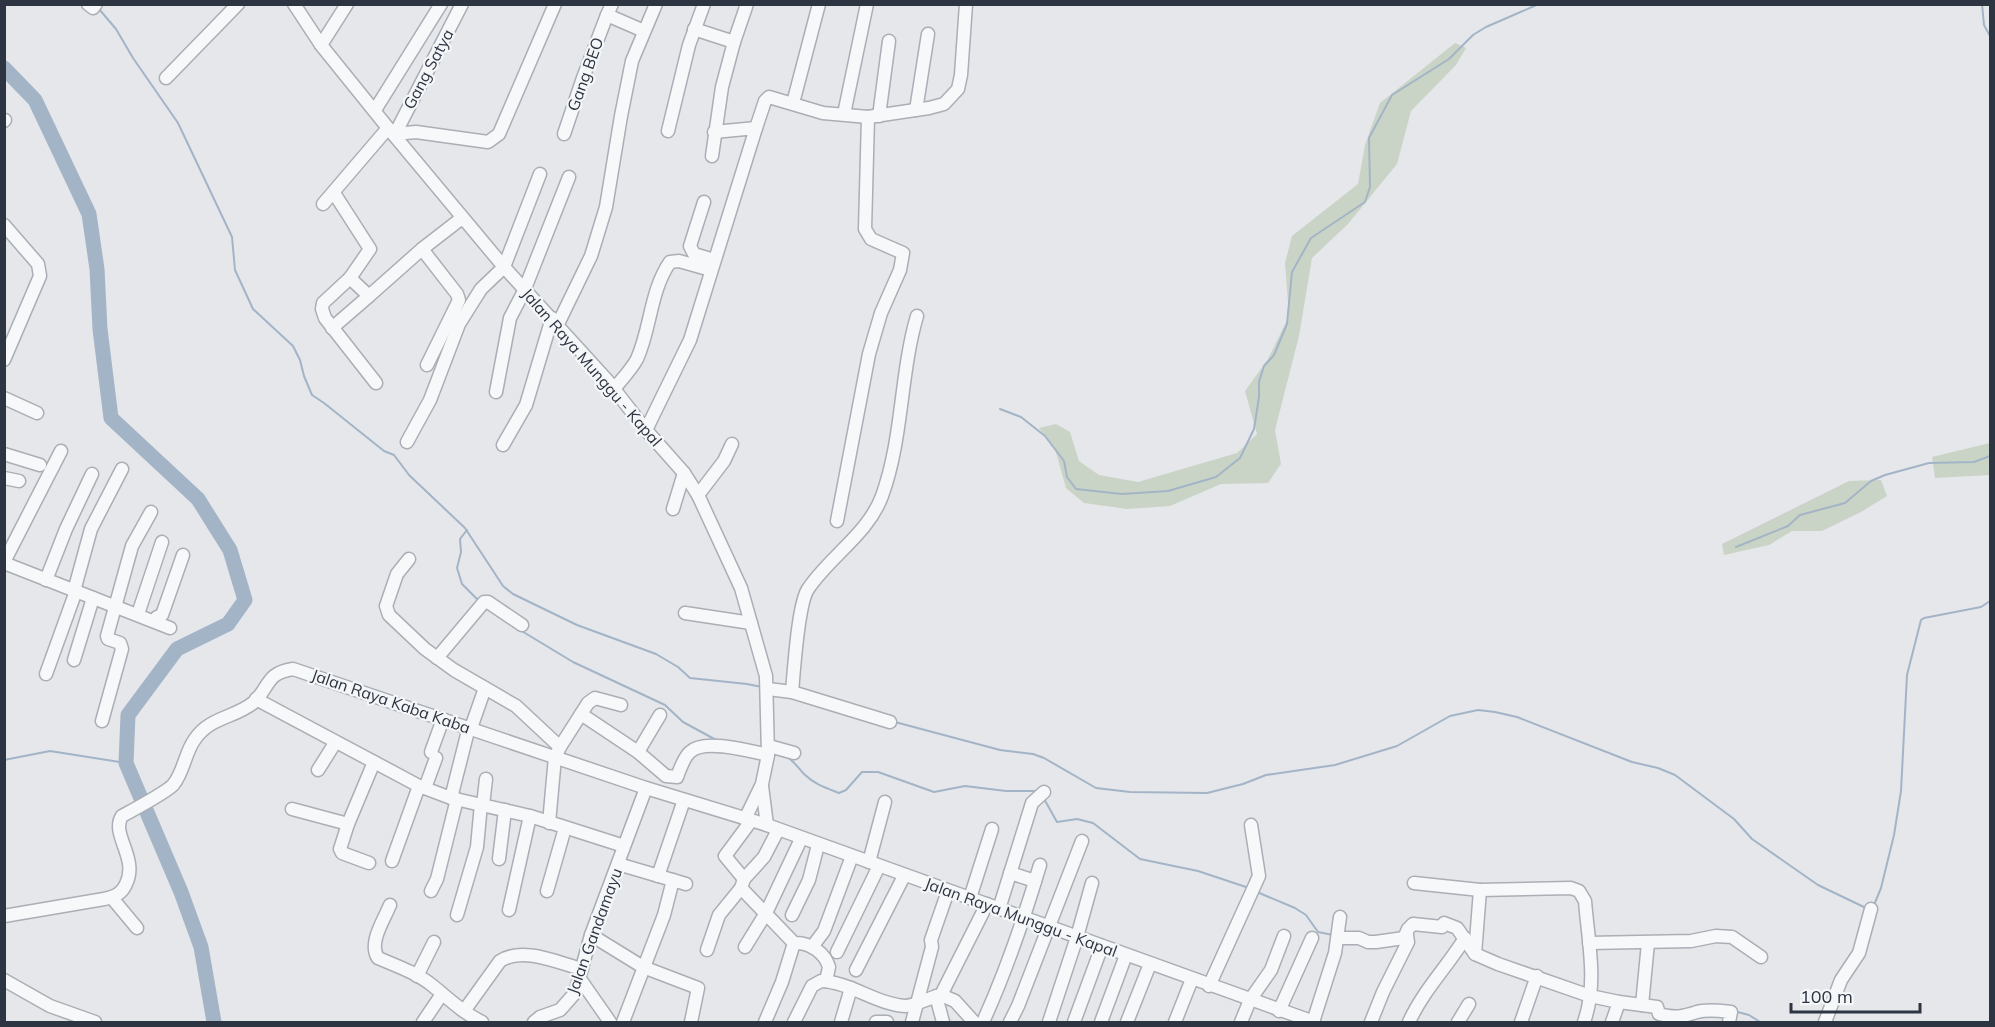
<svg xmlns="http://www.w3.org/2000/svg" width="1995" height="1027" viewBox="0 0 1995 1027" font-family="Mulish,sans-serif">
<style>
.green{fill:#cad4c6}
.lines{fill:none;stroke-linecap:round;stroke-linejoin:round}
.stream{stroke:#a3b4c7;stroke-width:2}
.river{stroke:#a3b4c7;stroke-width:15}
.minor-casing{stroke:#aaaeb5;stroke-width:15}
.minor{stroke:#f7f8f9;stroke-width:12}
.labels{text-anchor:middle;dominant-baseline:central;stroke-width:4.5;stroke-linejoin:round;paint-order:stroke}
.street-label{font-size:16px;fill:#2d3442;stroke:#f4f6f8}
</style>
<rect width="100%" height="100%" fill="#e5e7eb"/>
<g class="green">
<path d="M1455 43 1466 48 1456 65 1411 111 1397 164 1348 224 1312 258 1299 336 1275 430 1281 464 1268 483 1221 484 1170 506 1127 509 1084 503 1066 488 1055 449 1039 428 1056 424 1070 432 1079 461 1099 475 1138 482 1237 453 1257 434 1245 391 1268 359 1289 316 1285 263 1292 236 1358 184 1365 145 1380 103Z"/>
<path d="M1990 443V475L1935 478 1932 457Z"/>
<path d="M1881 480 1887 496 1861 512 1822 531H1792L1769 545 1724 555 1722 544 1849 481Z"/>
</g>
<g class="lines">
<g class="stream">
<path d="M1982 4 1984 25 1990 36"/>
<path d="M99 9 116 29 133 58 178 123 232 237 235 270 253 309 293 346 300 360 304 376 312 395 324 403 384 451 394 455 409 475 465 528 503 586 513 594 577 625 656 654 678 667 690 678 747 684 762 687"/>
<path d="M1000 409 1021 417 1045 436 1064 461 1067 477 1076 489 1122 494 1168 491 1216 477 1240 458 1254 429 1259 397V382L1264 366 1274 355 1287 324 1292 272 1311 238 1365 202 1370 187 1369 138 1392 95 1449 59 1473 35 1486 27 1539 4"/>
<path d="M467 530 460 539 461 552 457 568 462 584 479 601"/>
<path d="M1736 547 1788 526 1800 515 1845 503 1871 481 1885 475 1929 463 1974 462 1990 456"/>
<path d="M520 630 573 662 665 705 683 722 718 741"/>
<path d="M895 722 1000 750 1033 754 1044 758 1096 788 1130 792 1207 793 1243 784 1266 775 1335 765 1397 746 1450 716 1478 710 1495 712 1517 717 1632 762 1658 768 1675 775 1734 819 1752 839 1818 885 1866 908"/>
<path d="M787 757C795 762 798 768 804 774 814 784 826 788 839 793L846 790 862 772H878L934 792 965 786 1006 791H1037"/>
<path d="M4 760 50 751 126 763"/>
<path d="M1043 797 1057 822 1077 819 1093 823 1140 859 1198 871 1249 888"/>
<path d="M1257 892 1295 908 1306 915 1318 932 1333 935"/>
<path d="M1874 905 1881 888 1894 835 1901 791 1907 675 1921 620 1924 618 1981 607 1990 601"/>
<path d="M1734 1011 1749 1015 1760 1022"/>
</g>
<path class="river" d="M4 68 35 100 89 214 97 269 100 329 111 418 198 499 230 550 245 600 228 624 177 649 128 715 126 763 181 892 201 947 214 1022"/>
<g class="minor-casing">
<g id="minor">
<path d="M88 4 93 8 96 4"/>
<path d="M294 4 321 45 388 128 504 267 607 380 646 430 684 473 698 495 741 588 766 676 768 755 762 784 745 819"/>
<path d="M612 4 607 15 644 31"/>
<path d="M694 29 734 42 722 87 712 156"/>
<path d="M734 42 747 4"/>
<path d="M321 45 347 4"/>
<path d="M166 78 238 4"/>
<path d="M793 103 819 4"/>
<path d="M375 110 441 4"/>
<path d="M916 110 928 34"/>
<path d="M844 114 867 4"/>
<path d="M879 116 889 41"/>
<path d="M4 121 5 120"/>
<path d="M756 128 765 101 769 97 823 113 868 117 929 108 944 104 958 89 961 75 966 4"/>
<path d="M668 131 689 45 704 4"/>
<path d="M395 134 416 132 488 142 499 134 555 4"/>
<path d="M395 134 462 4"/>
<path d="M564 134 583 78 607 15"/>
<path d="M334 193 370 249 350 278"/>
<path d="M704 202 690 246 694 254 714 260"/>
<path d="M323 204 388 128"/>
<path d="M4 225 38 264 40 276 4 360"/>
<path d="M422 249 457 294 459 300 427 365"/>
<path d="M557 326 591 256 606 207 621 116 632 61 656 4"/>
<path d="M332 328 369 296"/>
<path d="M376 383 325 318 322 309 323 303 350 278 369 296 422 249 462 218"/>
<path d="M614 389C622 379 631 370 637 359 651 328 650 291 670 262L679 261 711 270"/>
<path d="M496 392 510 318 524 291 569 177"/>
<path d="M4 398 37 413"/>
<path d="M646 430 690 340 756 128 714 132"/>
<path d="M407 442 430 400 459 324 481 289 504 267 540 174"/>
<path d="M503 445 526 405 552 318"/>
<path d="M4 454 40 465"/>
<path d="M4 478 19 481"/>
<path d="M698 495 724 461 732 444"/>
<path d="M673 509 684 473"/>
<path d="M837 521 869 354 881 313 900 270 903 253 871 239 865 229 868 117"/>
<path d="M409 559 397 574 386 606 389 615 425 649 454 670 516 706 560 747 555 757 549 823"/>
<path d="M4 562 61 451"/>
<path d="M4 563 170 628"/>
<path d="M46 580 66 529 92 474"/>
<path d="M74 591 91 529 122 469"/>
<path d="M685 613 751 623"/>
<path d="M138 614 162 542"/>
<path d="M155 621 157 617 162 615 183 555"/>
<path d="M437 658 484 602H488L522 625"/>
<path d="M74 660 93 598"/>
<path d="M46 674 76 591"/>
<path d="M768 689 792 692 890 722"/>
<path d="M792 692C794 670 798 604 808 589 830 556 868 534 882 496 903 438 900 374 917 316"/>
<path d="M256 699 419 786 451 798 530 816 624 846"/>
<path d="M581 714 588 703 595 698 621 705"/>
<path d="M102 721 122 649 120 643 108 639 107 636 132 546 151 512"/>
<path d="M471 728 485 688"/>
<path d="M769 746 794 753"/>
<path d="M560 747 581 714 638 752 666 776 677 777C680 769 684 757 690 752 704 738 750 751 768 755"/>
<path d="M431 752 443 719"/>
<path d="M638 752 660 715"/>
<path d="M318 770 335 743"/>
<path d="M762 786 767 825"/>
<path d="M425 788 436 758"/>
<path d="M451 798 469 727"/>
<path d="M483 805 486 779"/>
<path d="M292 809 348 824"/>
<path d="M499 859 505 810"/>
<path d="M392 861 419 786"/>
<path d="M869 862 885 802"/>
<path d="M369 863 342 853 340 849 348 824 374 762"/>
<path d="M618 864 686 884"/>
<path d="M1010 873 1035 881"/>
<path d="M658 876 684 800"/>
<path d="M744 879 725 856 751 821"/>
<path d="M1414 883 1480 890 1571 888 1579 891 1585 901C1588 941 1598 983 1584 1022"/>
<path d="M741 888 794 943C810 942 825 953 829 967L826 981"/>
<path d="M431 891 437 879 457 799"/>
<path d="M547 891 565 828"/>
<path d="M112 898 137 928"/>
<path d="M970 898 992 829"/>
<path d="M390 905C384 920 368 943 378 958 397 966 417 973 433 986 449 999 463 1013 482 1022"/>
<path d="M999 909 1032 803 1044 792"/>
<path d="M509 910 530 816"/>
<path d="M457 915 477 847 481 804"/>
<path d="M792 915 809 880 818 845"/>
<path d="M4 916 104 899C114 897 122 894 126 884 139 858 110 834 122 816 133 810 165 793 173 785 184 772 185 752 195 739 210 717 234 718 253 703 270 688 265 673 293 669L646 788 767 825 1314 1022"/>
<path d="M591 935 643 967 698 988 691 1022"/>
<path d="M1339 938H1359L1368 942H1376L1404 938 1408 929 1413 924 1442 927 1444 923 1457 928 1475 954 1498 964 1590 996 1619 1002 1657 1007 1659 1014C1675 1018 1682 1017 1697 1012 1707 1009 1722 1011 1731 1012L1729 1022"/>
<path d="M1589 943 1691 941 1716 936 1732 937 1761 957"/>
<path d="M745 947 766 913 801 839"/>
<path d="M812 947 824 931 852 856"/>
<path d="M707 950 719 915 741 888 744 879 764 857 778 830"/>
<path d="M837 952 879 866"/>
<path d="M1475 954 1480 890"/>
<path d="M856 970 904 876"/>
<path d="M417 976 434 942"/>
<path d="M580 979 610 1022"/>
<path d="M4 980 50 1006 95 1022"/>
<path d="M1209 986 1259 876 1251 825"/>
<path d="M941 995 987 904"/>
<path d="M936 996 943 1022"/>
<path d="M1642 1005 1648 943"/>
<path d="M464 1011 500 961C523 946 558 963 582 969"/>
<path d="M1279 1011 1312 938"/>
<path d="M423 1022 442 994"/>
<path d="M534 1022 540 1017 560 1010 575 993 591 935 646 788"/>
<path d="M623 1022 664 915 673 880"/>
<path d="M765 1022 782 982 794 943"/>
<path d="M794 1022 812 986 821 981C850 982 876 1004 905 1006 914 1006 931 997 941 995L955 1001 974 1022"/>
<path d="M841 1022 851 988"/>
<path d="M876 1022H887"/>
<path d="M912 1022 932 947 931 940 948 891"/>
<path d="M983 1022C1006 971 1024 919 1040 865"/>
<path d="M1010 1022 1018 1006 1082 841"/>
<path d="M1049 1022 1077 937 1092 883"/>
<path d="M1074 1022 1102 946"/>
<path d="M1101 1022 1126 955"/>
<path d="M1127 1022 1150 964"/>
<path d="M1175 1022 1192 979"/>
<path d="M1241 1022 1250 1000 1271 970 1284 936"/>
<path d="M1313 1022 1335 953 1340 917"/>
<path d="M1371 1022 1383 992 1408 942 1407 935"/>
<path d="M1409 1022C1423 991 1447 967 1465 938"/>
<path d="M1458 1022 1469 1004"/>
<path d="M1521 1022 1537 976"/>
<path d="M1612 1022 1619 1002"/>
<path d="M1825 1022 1841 980 1859 953 1871 909"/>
</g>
</g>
<use href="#minor" class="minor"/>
</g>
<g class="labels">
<g class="street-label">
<text transform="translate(428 69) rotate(-62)">Gang Satya</text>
<text transform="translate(585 74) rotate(-70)">Gang BEO</text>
<text transform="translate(592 367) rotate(49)">Jalan Raya Munggu - Kapal</text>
<text transform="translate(391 701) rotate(19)">Jalan Raya Kaba Kaba</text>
<text transform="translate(1021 917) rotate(20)">Jalan Raya Munggu - Kapal</text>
<text transform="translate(594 931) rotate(-70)">Jalan Gandamayu</text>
</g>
</g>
<rect width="1995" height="1027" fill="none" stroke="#2d3442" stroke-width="12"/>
<path d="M1791 1003v9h129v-9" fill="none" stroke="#2d3442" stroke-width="3"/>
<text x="1800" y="1003" font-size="18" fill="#2d3442" stroke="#f4f6f8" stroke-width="4.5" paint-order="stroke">100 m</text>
</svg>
